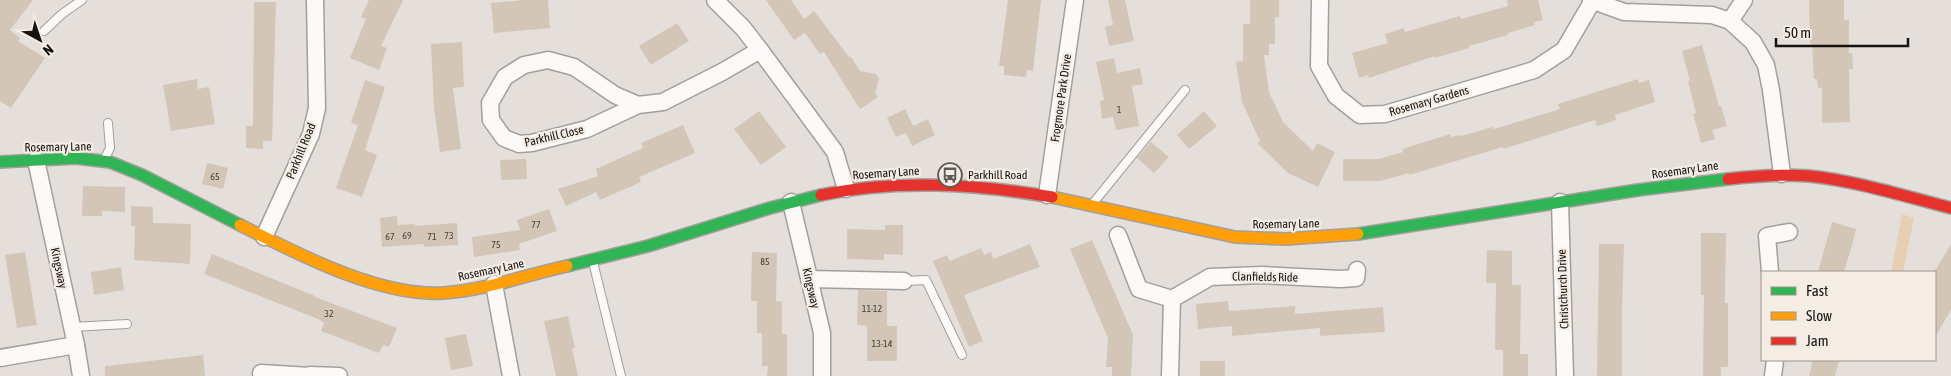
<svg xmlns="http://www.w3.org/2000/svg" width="1951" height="376" viewBox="0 0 1951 376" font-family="'Asap Condensed',sans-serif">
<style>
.green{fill:#e7cfb4}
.building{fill:#d4c6b7}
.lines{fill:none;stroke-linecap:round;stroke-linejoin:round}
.lane-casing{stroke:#a39f9b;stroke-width:10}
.street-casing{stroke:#a39f9b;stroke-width:19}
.fast-casing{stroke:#a39f9b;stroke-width:14}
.slow-casing{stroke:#a39f9b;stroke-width:14}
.jam-casing{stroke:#a39f9b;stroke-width:14}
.lane{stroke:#fbfaf9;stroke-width:8}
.street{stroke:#fbfaf9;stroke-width:16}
.fast{stroke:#30b455;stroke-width:11}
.slow{stroke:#ff9f0a;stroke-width:11}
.jam{stroke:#e5322d;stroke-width:11}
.labels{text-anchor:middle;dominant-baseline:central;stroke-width:4.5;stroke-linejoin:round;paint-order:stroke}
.number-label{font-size:10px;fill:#46403a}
.street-label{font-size:12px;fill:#161310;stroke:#f5ece3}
.poi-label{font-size:12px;fill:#161310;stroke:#f5ece3;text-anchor:start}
</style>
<rect width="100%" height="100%" fill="#e4dfda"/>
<path class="green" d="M1902 214 1914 218 1903 272H1891Z"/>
<g class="building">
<path d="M0 0H33L10 30 20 38 18 41 45 58 11 108 0 101Z"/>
<path d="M369 0H403L381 46 387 48 379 70 350 58 366 19 361 17Z"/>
<path d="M523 0H548L550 28 494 33 491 3Z"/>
<path d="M766 0H791L804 19 814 11 849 57H851L860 71 876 74 879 79 875 93 878 97 860 109 824 52 820 54 805 33 794 40Z"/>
<path d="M1008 0H1041L1033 71 1027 70 1026 77 1004 75V66H999Z"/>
<path d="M1108 0H1125L1134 41 1109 46 1105 27 1113 25Z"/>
<path d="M1250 0H1279V17H1275V44H1269V55H1264L1269 92 1283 122 1313 151 1317 143 1335 152 1318 187 1288 173 1257 143 1260 141 1242 102 1236 62 1243 61V24H1250Z"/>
<path d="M1507 0H1538L1543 20 1534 22 1535 25 1508 33V35L1469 46V48L1435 58V56L1369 78 1368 75 1359 78 1352 53 1388 43 1385 34 1404 28 1405 32 1460 16 1461 19 1508 6Z"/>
<path d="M1809 0H1844V20H1849V53H1852L1853 69H1849L1850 122 1822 123V88H1818L1817 79H1814L1812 44H1810Z"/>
<path d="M254 2H276L272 141H263V149L246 148V126H253Z"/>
<path d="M677 23 689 41 651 65 639 46Z"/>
<path d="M462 42 464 87 453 88 461 149 440 152 434 108 431 44Z"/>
<path d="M1702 45 1719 106H1721L1727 126 1712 130 1715 139 1701 143 1693 114 1696 113 1688 81H1690L1682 51Z"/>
<path d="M1114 58 1117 73 1140 68 1143 84 1132 86 1139 126 1116 130 1113 117 1102 119 1100 101 1104 100 1096 62Z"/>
<path d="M197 79 198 89 209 87 215 124 171 131 163 85Z"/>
<path d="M1638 79 1639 83 1649 80 1655 102 1615 115 1616 120 1597 126 1595 120 1503 149V147L1409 175V173L1380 181H1343V159H1379L1403 152 1402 149 1450 134 1451 137 1461 135V136L1493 127 1494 129 1560 109 1558 104Z"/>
<path d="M365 80 385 87 365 150 377 155 362 197 336 188 358 125 351 123Z"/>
<path d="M905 109 913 126 928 119 935 135 912 146 906 133 896 137 887 118Z"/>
<path d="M759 111 786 147 761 165 734 129Z"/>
<path d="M1204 111 1217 126 1189 149 1177 135Z"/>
<path d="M683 125 695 153 639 177 641 182 600 200 596 192 566 206 558 189 598 176 596 169 643 148 641 143Z"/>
<path d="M1151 142 1169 157 1154 173 1137 158Z"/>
<path d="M526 159 527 179 501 180 500 160Z"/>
<path d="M207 163 228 168 223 189 202 184Z"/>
<path d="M83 186 125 187V212L102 211V216H82Z"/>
<path d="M131 206 153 207V223L191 224 190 264 134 260 135 226H131Z"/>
<path d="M549 209 557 231 519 244 520 250 474 257 472 237 520 230 517 220Z"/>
<path d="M397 216 398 225 415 224V226L457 223 458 245 424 247V244L382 247 380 218Z"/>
<path d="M1832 222 1856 229 1852 245 1844 272H1818Z"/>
<path d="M885 225H903V255L884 254V260L847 259V229L885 230Z"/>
<path d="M1701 233H1726L1725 303H1728V367H1721V376H1703L1704 295H1701Z"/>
<path d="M1092 240 1133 335 1131 376H1112V367H1106L1108 338 1070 249Z"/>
<path d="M1030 244 1040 267 964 295 983 341 969 347 933 261 947 255 950 261 981 248 984 255 991 252 993 259Z"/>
<path d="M1599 244H1624L1622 309V376H1597Z"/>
<path d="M1951 244V310L1935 337V271Z"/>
<path d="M1487 250 1512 251V285H1521L1520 354H1528V376H1503V350H1495L1496 283H1486Z"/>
<path d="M25 252 37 325 17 328 5 255Z"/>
<path d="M752 252 777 253 776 301 782 302V334H787V376H767L768 366H762V333H757V301H751Z"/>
<path d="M212 254 315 296V297L397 328 389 347 383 345 379 353 321 331 324 323 318 319 204 274Z"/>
<path d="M121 267 124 290 94 295 91 272Z"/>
<path d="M858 290 887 291V326H897V361H867V326L857 325Z"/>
<path d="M1228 301 1229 311 1295 306V314L1383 307 1385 332 1320 336V328L1232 336V326L1198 329 1196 304Z"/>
<path d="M568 316 575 348H572L578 376H556L544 321Z"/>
<path d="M466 334 473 366 451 370 445 338Z"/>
<path d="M203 355 205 376H105V366Z"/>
<path d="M1813 360H1839L1835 376H1809Z"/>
<rect x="1200" y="361" width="25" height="15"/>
</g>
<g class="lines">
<g class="lane-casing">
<g id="lane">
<path d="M44 31 62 14 82 0"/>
<path d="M104 160 110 148 108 123"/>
<path d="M1094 202 1185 90"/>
<path d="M593 262 621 376"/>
<path d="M904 281 926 280 962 355"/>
<path d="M72 327 127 324"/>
</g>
</g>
<g class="street-casing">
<g id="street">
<path d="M715 0 743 28 760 50 835 152 846 189"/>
<path d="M1320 0 1319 66 1336 96 1360 115 1385 114 1534 70 1564 50 1592 2"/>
<path d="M1591 0 1624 12 1712 15 1730 21 1753 42 1766 65 1771 90 1782 174"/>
<path d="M1730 21 1744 0"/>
<path d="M638 105 615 95 574 67 548 60 524 65 505 77 490 103 491 120 504 138 519 144 532 143 587 129 638 105 663 102 722 72 760 50"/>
<path d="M36 160 76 345 81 376"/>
<path d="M1047 195 1075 0"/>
<path d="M791 202 822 333V376"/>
<path d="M1560 202 1565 376"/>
<path d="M1118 235 1139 289 1172 299"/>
<path d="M264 237 311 134 317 108 315 0"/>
<path d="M1770 272 1767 236 1789 232"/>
<path d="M809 279 904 281"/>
<path d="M494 284 511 376"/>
<path d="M0 358 76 345"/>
<path d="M261 373 310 376"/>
<path d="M310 375 339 376"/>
<path d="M1170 376 1172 299 1210 277 1262 275 1340 279 1356 278 1357 270"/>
<path d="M1773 376 1775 360"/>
</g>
</g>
<g class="fast-casing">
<g id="fast">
<path d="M0 162 76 158 110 162 142 175 240 225"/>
<path d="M1358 234 1638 190 1728 179"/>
<path d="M567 266 648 246 770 208 821 195"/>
</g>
</g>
<g class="slow-casing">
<g id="slow">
<path d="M1052 197 1235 237 1286 239 1358 234"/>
<path d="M240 225C298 254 379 297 444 293 486 290 526 275 567 266"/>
</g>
</g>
<g class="jam-casing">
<g id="jam">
<path d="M1728 179C1754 176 1782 174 1809 176 1857 181 1904 196 1951 208"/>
<path d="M821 195C897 179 975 184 1052 197"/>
</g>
</g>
<use href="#lane" class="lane"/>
<use href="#street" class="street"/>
<use href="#fast" class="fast"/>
<use href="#slow" class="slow"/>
<use href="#jam" class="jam"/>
</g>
<defs>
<g id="bus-ring" transform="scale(1.25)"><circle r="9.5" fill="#f5ece3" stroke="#5e5a57" stroke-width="1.5"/><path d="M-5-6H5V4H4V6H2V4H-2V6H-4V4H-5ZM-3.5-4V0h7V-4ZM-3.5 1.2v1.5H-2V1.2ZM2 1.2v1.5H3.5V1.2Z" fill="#5e5a57"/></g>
</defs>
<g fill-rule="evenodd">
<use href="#bus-ring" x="950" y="175"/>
</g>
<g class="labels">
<g class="number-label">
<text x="1119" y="109">1</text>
<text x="215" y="176">65</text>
<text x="536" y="224">77</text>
<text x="407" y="235">69</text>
<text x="449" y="235">73</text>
<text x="390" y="236">67</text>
<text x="432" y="236">71</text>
<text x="496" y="244">75</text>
<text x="765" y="261">85</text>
<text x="872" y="308">11-12</text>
<text x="329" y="313">32</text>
<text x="882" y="343">13-14</text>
</g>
<g class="street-label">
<text transform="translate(1061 98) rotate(-82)">Frogmore Park Drive</text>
<text transform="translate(1429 101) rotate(-16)">Rosemary Gardens</text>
<text transform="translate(554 136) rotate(-13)">Parkhill Close</text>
<text transform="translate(58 147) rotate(-1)">Rosemary Lane</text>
<text transform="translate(301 151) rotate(-68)">Parkhill Road</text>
<text transform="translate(1685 170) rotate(-8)">Rosemary Lane</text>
<text transform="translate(886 173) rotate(-4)">Rosemary Lane</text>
<text transform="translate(1286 224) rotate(-1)">Rosemary Lane</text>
<text transform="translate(59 268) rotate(78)">Kingsway</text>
<text transform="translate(491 270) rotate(-12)">Rosemary Lane</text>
<text transform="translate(1265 277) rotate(1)">Clanfields Ride</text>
<text transform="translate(811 288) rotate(77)">Kingsway</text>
<text transform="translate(1563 289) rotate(-92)">Christchurch Drive</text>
</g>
<g class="poi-label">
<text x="968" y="175">Parkhill Road</text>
</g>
</g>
<rect x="1761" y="271" width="175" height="90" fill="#f5ece3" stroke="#9c958f"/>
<rect x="1771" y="287" width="25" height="8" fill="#30b455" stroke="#9c958f"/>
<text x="1806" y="296" font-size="15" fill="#161310">Fast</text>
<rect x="1771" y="312" width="25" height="8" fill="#ff9f0a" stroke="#9c958f"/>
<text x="1806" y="321" font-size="15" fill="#161310">Slow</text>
<rect x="1771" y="337" width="25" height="8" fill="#e5322d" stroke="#9c958f"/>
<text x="1806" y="346" font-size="15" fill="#161310">Jam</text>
<g transform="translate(40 40) rotate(140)" stroke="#f5ece3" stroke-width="4" paint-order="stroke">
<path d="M0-4L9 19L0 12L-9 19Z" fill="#161310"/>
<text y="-8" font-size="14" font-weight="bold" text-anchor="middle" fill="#161310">N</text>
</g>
<path d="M1776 38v8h132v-8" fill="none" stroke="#161310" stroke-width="2.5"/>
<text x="1784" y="38" font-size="15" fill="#161310" stroke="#f5ece3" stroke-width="4" paint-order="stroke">50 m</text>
</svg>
